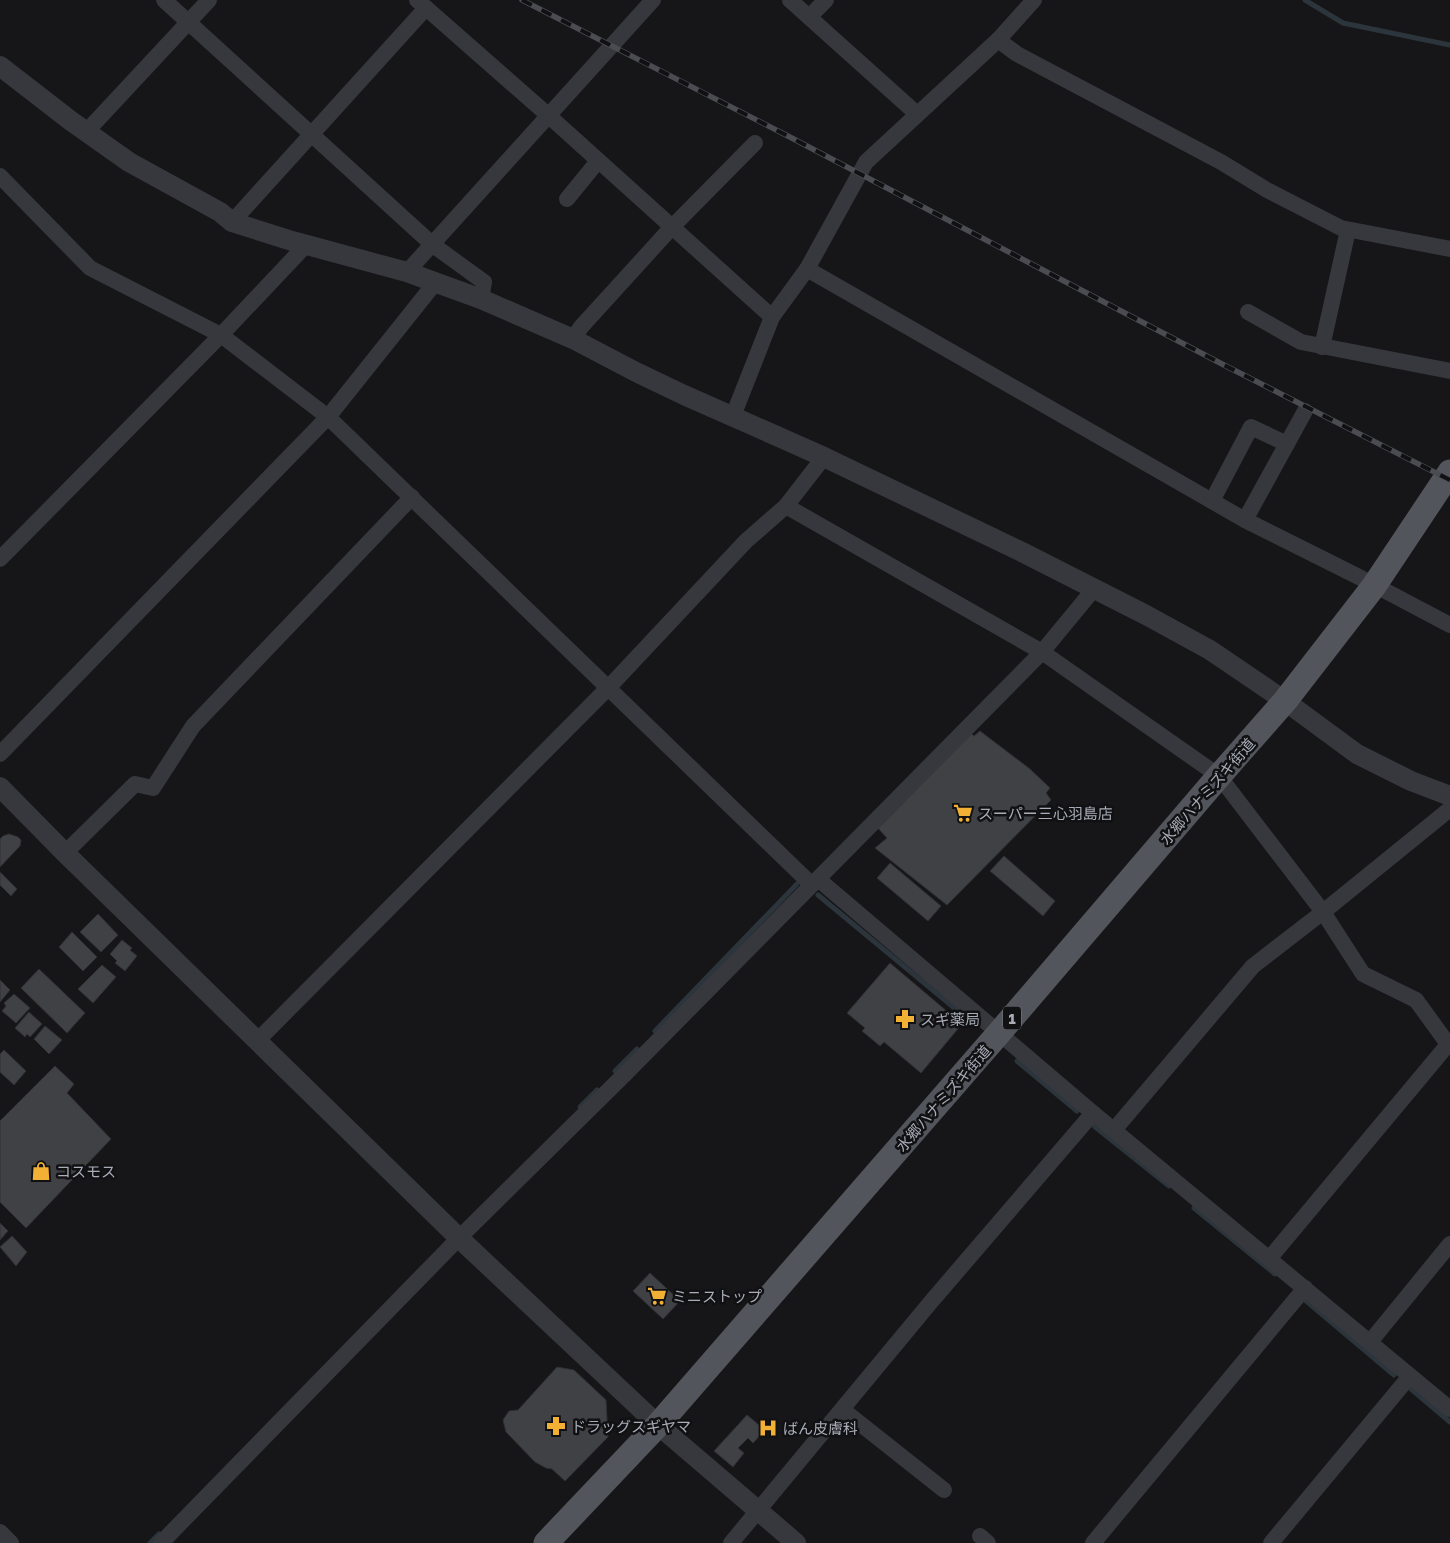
<svg xmlns="http://www.w3.org/2000/svg" width="1450" height="1543" viewBox="0 0 1450 1543" font-family="'Golos Text','Noto Sans JP',sans-serif">
<style>
.lines{fill:none;stroke-linecap:round;stroke-linejoin:round}
.stream{stroke:#2c353c;stroke-width:5}
.building{fill:#404145;stroke:#303034}
.minor{stroke:#37383d;stroke-width:16}
.tertiary{stroke:#37383d;stroke-width:20}
.primary{stroke:#53555c;stroke-width:25}
.rail-casing{stroke:#4a4c52;stroke-width:5.5}
.rail{stroke:#111113;stroke-width:4;stroke-dasharray:11;stroke-linecap:butt}
.labels{text-anchor:middle;dominant-baseline:central;stroke-width:5;stroke-linejoin:round;paint-order:stroke}
.shield{fill:#111113;stroke:#7b7e86;stroke-width:1}
.shield-label{font-size:14px;font-weight:bold;fill:#a8adb8}
.street-label{font-size:15px;fill:#a8adb8;stroke:#111113}
.poi-label{font-size:15px;fill:#a8adb8;stroke:#111113;text-anchor:start}
</style>
<rect width="100%" height="100%" fill="#161618"/>
<g class="lines">
<g class="stream">
<path d="M1305 0 1343 23 1450 45"/>
<path d="M818 895 970 1021"/>
<path d="M655 1031 797 884"/>
<path d="M1017 1061 1077 1111"/>
<path d="M615 1071 637 1049"/>
<path d="M580 1107 597 1090"/>
<path d="M1094 1126 1169 1186"/>
<path d="M1194 1208 1275 1274"/>
<path d="M1305 1300 1394 1375"/>
<path d="M1411 1389 1450 1422"/>
<path d="M150 1543 159 1534"/>
</g>
</g>
<g class="building">
<path d="M980 731 1030 769 1050 788 1046 793 1051 800 947 905 875 848 887 838 876 826 969 732 974 736Z"/>
<path d="M9 834 18 837 21 840 20 846 0 867V839L3 836Z"/>
<path d="M1004 856 1055 901 1043 916 990 871Z"/>
<path d="M890 863 941 906 928 921 877 878Z"/>
<path d="M0 872 17 889 11 896 0 885Z"/>
<path d="M98 914 118 935 101 952 80 932Z"/>
<path d="M72 932 97 957 83 971 59 947Z"/>
<path d="M122 940 132 948 130 950 137 956 125 971 115 963 117 961 110 954Z"/>
<path d="M890 963 962 1024 921 1073 884 1042 880 1046 862 1031 865 1028 847 1013Z"/>
<path d="M102 965 116 977 93 1003 78 989Z"/>
<path d="M39 969 85 1013 67 1033 21 988Z"/>
<path d="M0 980 10 990 0 1002Z"/>
<path d="M14 994 30 1008 16 1023 2 1011 6 1006 4 1003Z"/>
<path d="M29 1012 42 1024 30 1037 27 1034 25 1037 15 1028Z"/>
<path d="M45 1026 62 1040 49 1054 34 1039Z"/>
<path d="M4 1050 26 1071 14 1085 0 1072V1054Z"/>
<path d="M55 1066 74 1084 67 1093 111 1139 26 1228 0 1202V1121Z"/>
<path d="M0 1223 8 1231 0 1240Z"/>
<path d="M12 1236 27 1252 16 1266 0 1247Z"/>
<path d="M650 1273 680 1301 663 1319 633 1291Z"/>
<path d="M557 1367 574 1370 606 1400 608 1437 565 1481 552 1469 546 1468 535 1462 506 1432 503 1420 509 1411 518 1410Z"/>
<path d="M747 1415 765 1430 753 1443 748 1438 738 1448 744 1453 733 1467 714 1451Z"/>
</g>
<g class="lines">
<g class="minor">
<path d="M164 0 433 245 484 282 481 299"/>
<path d="M417 0 549 116 772 317"/>
<path d="M790 0 917 114"/>
<path d="M809 17 826 0"/>
<path d="M998 40 1017 54 1221 162 1267 190 1341 228 1450 249"/>
<path d="M86 132 209 0"/>
<path d="M0 176 90 268 221 335 328 417 811 884"/>
<path d="M567 199 598 161"/>
<path d="M232 222 426 8"/>
<path d="M807 269 1245 520 1361 578 1450 625"/>
<path d="M407 272 653 0"/>
<path d="M1248 312 1301 342 1450 371"/>
<path d="M573 339 581 327 672 227 755 143"/>
<path d="M1322 347 1348 230"/>
<path d="M733 416 772 317 807 269 866 162 998 40 1034 0"/>
<path d="M1212 501 1251 427 1287 444"/>
<path d="M786 506 1042 652 1219 776 1323 912 1363 974 1416 1000 1448 1044"/>
<path d="M1245 520 1305 411"/>
<path d="M0 559 221 335 306 245"/>
<path d="M0 754 328 417 435 283"/>
<path d="M65 853 135 784 153 788 193 726 412 497"/>
<path d="M818 879 1093 1113 1450 1409"/>
<path d="M257 1041 609 687 746 541 786 506 824 457"/>
<path d="M1114 1130 1253 966 1323 912 1450 809"/>
<path d="M1269 1259 1450 1042"/>
<path d="M1370 1342 1450 1244"/>
<path d="M843 1410 944 1490"/>
<path d="M0 1532 11 1543"/>
<path d="M980 1536 988 1543"/>
<path d="M161 1543 459 1238 625 1074 1042 652 1094 589"/>
<path d="M731 1543 930 1303 1093 1113"/>
<path d="M1093 1543 1305 1288"/>
<path d="M1271 1543 1410 1376"/>
</g>
<g class="tertiary">
<path d="M0 66 71 121 129 162 220 212 232 222 292 241 407 272 481 299 573 339 636 372 684 395 824 457 1022 552 1146 615 1210 650 1285 701 1357 754 1411 781 1450 796"/>
<path d="M0 787 65 853 459 1238 658 1425 796 1543"/>
</g>
<path class="primary" d="M546 1543 658 1425 999 1033 1219 776 1285 701 1374 586 1450 472"/>
<g class="rail-casing">
<path id="rail" d="M522 0 786 135 1222 364 1450 480"/>
</g>
<use href="#rail" class="rail"/>
</g>
<defs>
<g id="supermarket-bare" transform="scale(1.5)"><path d="M-6-5.5h2.5l.6 2H6L4.5 2H-2.5L-4.4-4H-6ZM-1.5 3.2a1.3 1.3 0 1 0 .1 0ZM3 3.2a1.3 1.3 0 1 0 .1 0Z" fill="#f2b134" stroke="#111113" stroke-width="2.5" paint-order="stroke"/></g>
<g id="pharmacy-bare" transform="scale(1.5)"><path d="M-2-6h4v4h4v4h-4v4h-4v-4h-4v-4h4Z" fill="#f2b134" stroke="#111113" stroke-width="2.5" paint-order="stroke"/></g>
<g id="shop-bare" transform="scale(1.5)"><path d="M-5-2.5h2.3a2.7 3.5 0 0 1 5.4 0H5L5.5 6h-11ZM-1.5-2.5h3a1.5 2.3 0 0 0-3 0Z" fill="#f2b134" stroke="#111113" stroke-width="2.5" paint-order="stroke"/></g>
<g id="hospital-bare" transform="scale(1.5)"><path d="M-5-5h3v3.5h4V-5h3V5h-3V1.5h-4V5h-3Z" fill="#f2b134" stroke="#111113" stroke-width="2.5" paint-order="stroke"/></g>
</defs>
<g fill-rule="evenodd">
<use href="#supermarket-bare" x="963" y="813"/>
<use href="#pharmacy-bare" x="905" y="1019"/>
<use href="#shop-bare" x="41" y="1171"/>
<use href="#supermarket-bare" x="657" y="1296"/>
<use href="#pharmacy-bare" x="556" y="1426"/>
<use href="#hospital-bare" x="768" y="1428"/>
</g>
<g class="labels">
<rect class="shield" x="1003" y="1006.5" width="18" height="23" rx="4"/>
<g class="shield-label">
<text x="1012" y="1018">1</text>
</g>
<g class="street-label">
<text transform="translate(1207 791) rotate(-49)">水郷ハナミズキ街道</text>
<text transform="translate(943 1098) rotate(-49)">水郷ハナミズキ街道</text>
</g>
<g class="poi-label">
<text x="978" y="813">スーパー三心羽島店</text>
<text x="920" y="1019">スギ薬局</text>
<text x="56" y="1171">コスモス</text>
<text x="672" y="1296">ミニストップ</text>
<text x="571" y="1426">ドラッグスギヤマ</text>
<text x="783" y="1428">ばん皮膚科</text>
</g>
</g>
</svg>
